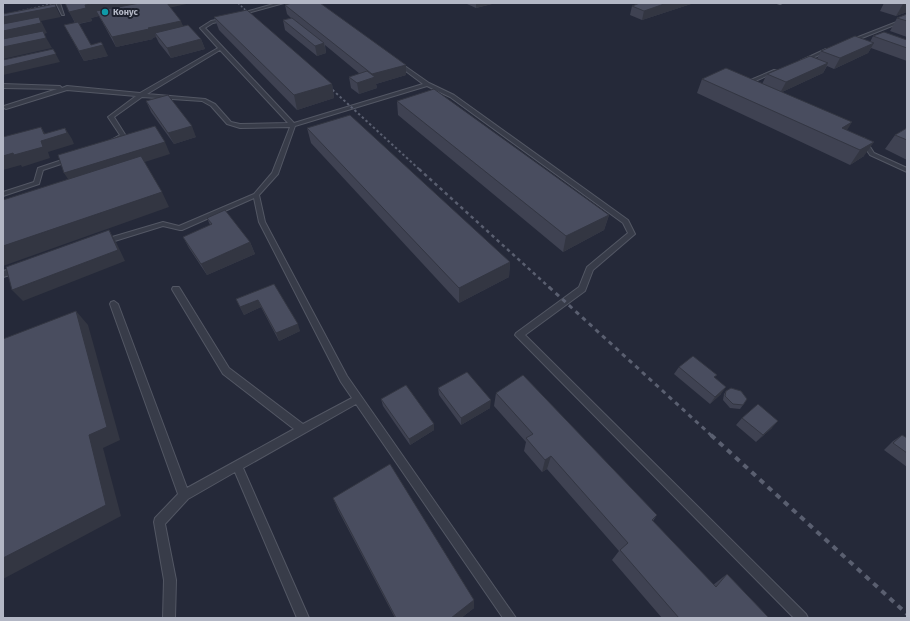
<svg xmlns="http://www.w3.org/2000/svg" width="910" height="621" viewBox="0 0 910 621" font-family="'Fira Sans',sans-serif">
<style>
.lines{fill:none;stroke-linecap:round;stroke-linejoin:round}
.service-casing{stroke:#535764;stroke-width:2}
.service{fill:#383c49;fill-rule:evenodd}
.rail-far4{stroke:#5a5f70;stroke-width:1.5;stroke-dasharray:2 2;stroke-linecap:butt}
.rail-far3{stroke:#5a5f70;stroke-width:2;stroke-dasharray:2.5 2.5;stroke-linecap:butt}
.rail-far2{stroke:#5a5f70;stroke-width:2.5;stroke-dasharray:3.5 3.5;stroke-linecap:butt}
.rail-far1{stroke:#5a5f70;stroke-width:3;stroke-dasharray:4.5 4.5;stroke-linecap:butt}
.rail{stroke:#5a5f70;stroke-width:4;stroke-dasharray:5.5 5.5;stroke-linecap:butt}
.wall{fill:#3f4252}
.shaded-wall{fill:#333642}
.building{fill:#494d5f;stroke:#333642}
.culture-dot{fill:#0f9aa8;stroke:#1d212e;stroke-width:1.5}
.labels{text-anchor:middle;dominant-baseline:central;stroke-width:4;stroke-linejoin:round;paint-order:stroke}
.far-poi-label{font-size:9px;font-weight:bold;fill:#b3b7c5;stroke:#1d212e;text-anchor:start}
</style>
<rect width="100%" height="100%" fill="#252939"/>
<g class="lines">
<g class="service-casing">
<g id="service">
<path d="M56 3H60L64 15H62Z"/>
<path d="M277 3H284L240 15 238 14Z"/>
<path d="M777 3H782L780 4Z"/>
<path d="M225 18H226V20L213 23 205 28 294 123 423 84 395 63 399 62 429 83 454 95 628 220 635 234 593 270 585 291 525 335 806 614 808 618H794L515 335 516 333 579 287 587 267 628 233 623 223 450 97 427 86 295 126 278 174 259 195 265 222 347 376 516 618H503L356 404 243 468 309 618H297L235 472 188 499 165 524 176 580 175 618H163L164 580 154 522 155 518 178 494 110 304 111 302 114 301 118 304 187 488 294 429 223 374 173 291 172 289 173 287H179L229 368 303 424 352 398 341 382 259 222 254 198 182 230H180L163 226 105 244 101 242 102 240 163 222 179 226 254 194 272 173 290 127 240 128 227 124 211 106 202 101 142 97 114 117 126 136 114 142 111 140 120 135 108 117 136 96 67 90 6 109 4 108V106L57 89 3 88V84L60 86 62 88 67 86 140 93 218 48 200 28 211 21ZM220 50 288 123 240 124 231 122 215 104 205 99 147 94Z"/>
<path d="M907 18V20L852 42 848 41Z"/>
<path d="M826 49 830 50 804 62 800 61Z"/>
<path d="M774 70 778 71 746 85 741 84Z"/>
<path d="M863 138 865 139 874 153 907 168V172L870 155 860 140Z"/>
<path d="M71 157 73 158V160L43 170 39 184 3 196V192L34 182 38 168Z"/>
<path d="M18 267 22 270 21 272 3 277V271Z"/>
</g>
</g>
<use href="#service" class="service"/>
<g class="rail-far4">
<path d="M238 3 254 18"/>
<path d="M3 15 56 3"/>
</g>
<path class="rail-far3" d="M325 83 420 170"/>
<path class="rail-far2" d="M419 169 550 288"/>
<path class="rail-far1" d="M549 287 712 436"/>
<path class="rail" d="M711 435 907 614"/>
</g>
<g class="wall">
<path d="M65 3 170 7 183 26 201 39 205 49 171 58 159 43 156 37 152 38 153 39 116 47 99 16 91 18 92 21 79 24 91 45 108 56 84 61 64 25 75 23Z"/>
<path d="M467 3H496L476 8 467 4Z"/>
<path d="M884 3H907V12L896 16 880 11Z"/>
<path d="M691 4 642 20 630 15 632 6Z"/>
<path d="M285 5 406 75 376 84 377 88 359 94 351 88 349 77 360 74 325 45 326 53 317 56 285 30 283 20 291 18 287 14Z"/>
<path d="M907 14V37L890 31 897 18Z"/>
<path d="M214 17 332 84 334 98 297 110 219 30Z"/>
<path d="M873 36 907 40V61L871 48 868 53 834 69 827 66 823 73 782 92 847 130 864 156 850 165 697 93 702 79 762 84 767 74 817 59 821 51 870 42Z"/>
<path d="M146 101 196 137 174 144 151 112Z"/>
<path d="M397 101 609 215 604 230 563 252 398 115Z"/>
<path d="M307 128 510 262 509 277 459 303 311 143Z"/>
<path d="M907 128V160L885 149 895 135Z"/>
<path d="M207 218 250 242 255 254 207 275 189 248 183 237 210 225Z"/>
<path d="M274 284 300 331 279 341 261 307 244 315 236 299Z"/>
<path d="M679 367 714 378 721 394 710 404 674 374Z"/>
<path d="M438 388 490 408 461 425 439 395Z"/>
<path d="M726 391 743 405 740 409 730 408 723 400 724 394Z"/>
<path d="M496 393 657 515 653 521 713 585 727 574 769 618H662L612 560 619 551 547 469 542 472 524 451 526 442 494 406Z"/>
<path d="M381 399 434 430 410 445 383 406Z"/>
<path d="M742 418 772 428 756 442 736 425Z"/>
<path d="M902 435 907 438V467L884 450 893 441Z"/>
<path d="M333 498 474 600V608L461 618H395L338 510Z"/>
</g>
<g class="shaded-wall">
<path d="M98 3H160L96 11 99 16 91 18 92 21 76 24 69 12 85 5Z"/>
<path d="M162 3H191L164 9Z"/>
<path d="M476 3H496L476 8Z"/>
<path d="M667 3H691V4L642 20 644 11Z"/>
<path d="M905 3H907V12L896 16 903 4Z"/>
<path d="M56 7 61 17 41 21 47 33 44 34 52 48 3 59V17Z"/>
<path d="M181 21 185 31 155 33 156 37 152 38 153 39 116 47 112 37 148 28Z"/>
<path d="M201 39 205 49 171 58 167 48Z"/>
<path d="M324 43 326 53 317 56 315 46Z"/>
<path d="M874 43 868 53 834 69 840 58Z"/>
<path d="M103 45 108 56 84 61 79 51Z"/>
<path d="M53 49 60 62 3 75V67Z"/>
<path d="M828 63 823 73 780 93 786 82Z"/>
<path d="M406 65V75L376 84 377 88 359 94 357 83 373 78 372 74Z"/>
<path d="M332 84 334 98 297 110 294 95Z"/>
<path d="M852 122 843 137 842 128Z"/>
<path d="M192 126 196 137 174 144 168 133Z"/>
<path d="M41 127 48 138 65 128 72 139 74 144 48 152 50 158 22 167 21 165 3 170V156L41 141 44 134Z"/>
<path d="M165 142 170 154 72 185 64 173Z"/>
<path d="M874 142 864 156 850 165 860 150Z"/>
<path d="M162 192 169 207 3 266V246Z"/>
<path d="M609 215 604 230 563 252 566 236Z"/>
<path d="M109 230 116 242 125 261 23 301 12 290Z"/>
<path d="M250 242 255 254 207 275 201 264Z"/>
<path d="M510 262 509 277 459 303V288Z"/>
<path d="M258 300 261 307 244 315 240 307Z"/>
<path d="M76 311 88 325 120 440 103 448 121 516 3 579V558L89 435Z"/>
<path d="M298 324 300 331 279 341 276 333Z"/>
<path d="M726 387 721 394 710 404 715 397Z"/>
<path d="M491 400 490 408 461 425V418Z"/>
<path d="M778 421 772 428 756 442 763 435Z"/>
<path d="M434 424V430L410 445 409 439Z"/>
<path d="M551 456 547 469 542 472 545 460Z"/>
<path d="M474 600V608L461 618H451Z"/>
</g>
<g class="building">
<path d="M65 3H98L85 5 86 8 69 12Z"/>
<path d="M140 3H167L181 21 148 28 149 29 112 37 96 11Z"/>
<path d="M292 3H320L406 65 372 74 285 5Z"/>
<path d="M640 3H667L644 11 632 6Z"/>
<path d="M55 4 56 7 3 17V14Z"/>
<path d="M247 10 332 84 294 95 214 17Z"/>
<path d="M907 14V21L897 18Z"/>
<path d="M39 17 41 23 3 31V24Z"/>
<path d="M292 18 324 43 315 46 283 20Z"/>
<path d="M78 22 91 45 101 42 103 45 79 51 64 25Z"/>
<path d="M188 25 201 39 167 48 155 33Z"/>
<path d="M43 31 46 38 3 47V39Z"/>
<path d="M884 32 907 40V48L873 36Z"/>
<path d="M855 36 874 43 840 58 821 51Z"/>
<path d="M53 49 56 54 3 67V60Z"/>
<path d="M810 56 828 63 786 82 767 74Z"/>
<path d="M726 68 852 122 842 128 874 142 860 150 702 79Z"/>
<path d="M367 71 375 77 357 83 349 77Z"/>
<path d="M434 89 609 215 566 236 397 101Z"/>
<path d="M168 95 192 126 168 133 146 101Z"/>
<path d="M350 115 510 262 459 288 307 128Z"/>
<path d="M155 126 165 142 64 173 58 155Z"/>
<path d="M41 127 44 134 65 128 67 133 41 141 43 147 14 155 13 153 3 156V137Z"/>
<path d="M907 128V140L895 135Z"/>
<path d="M141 156 162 192 3 246V200Z"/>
<path d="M225 210 250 242 201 264 183 237 212 224 207 218Z"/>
<path d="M109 230 118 250 12 290 6 267Z"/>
<path d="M274 284 298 324 276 333 258 300 240 307 236 299Z"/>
<path d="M76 311 107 427 89 435 106 505 3 558V339Z"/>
<path d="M693 356 717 375 714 377 726 387 715 397 679 367Z"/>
<path d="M467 372 491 400 461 418 438 388Z"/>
<path d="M523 375 657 515 652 520 716 587 727 574 769 618H679L620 550 628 543 551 456 545 460 526 438 533 434 496 393Z"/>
<path d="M406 385 434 424 409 439 381 399Z"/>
<path d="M731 388 741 391 747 399 743 405 733 404 725 396 726 391Z"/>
<path d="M758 404 778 421 763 435 742 418Z"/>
<path d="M902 435 907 438V453L893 443Z"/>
<path d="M390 464 474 600 451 618H396L333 498Z"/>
</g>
<circle class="culture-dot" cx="105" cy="12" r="4"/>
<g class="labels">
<g class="far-poi-label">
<text x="113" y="12">Конус</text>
</g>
</g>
<rect width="910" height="621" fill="none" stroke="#b3b7c5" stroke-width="8"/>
</svg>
